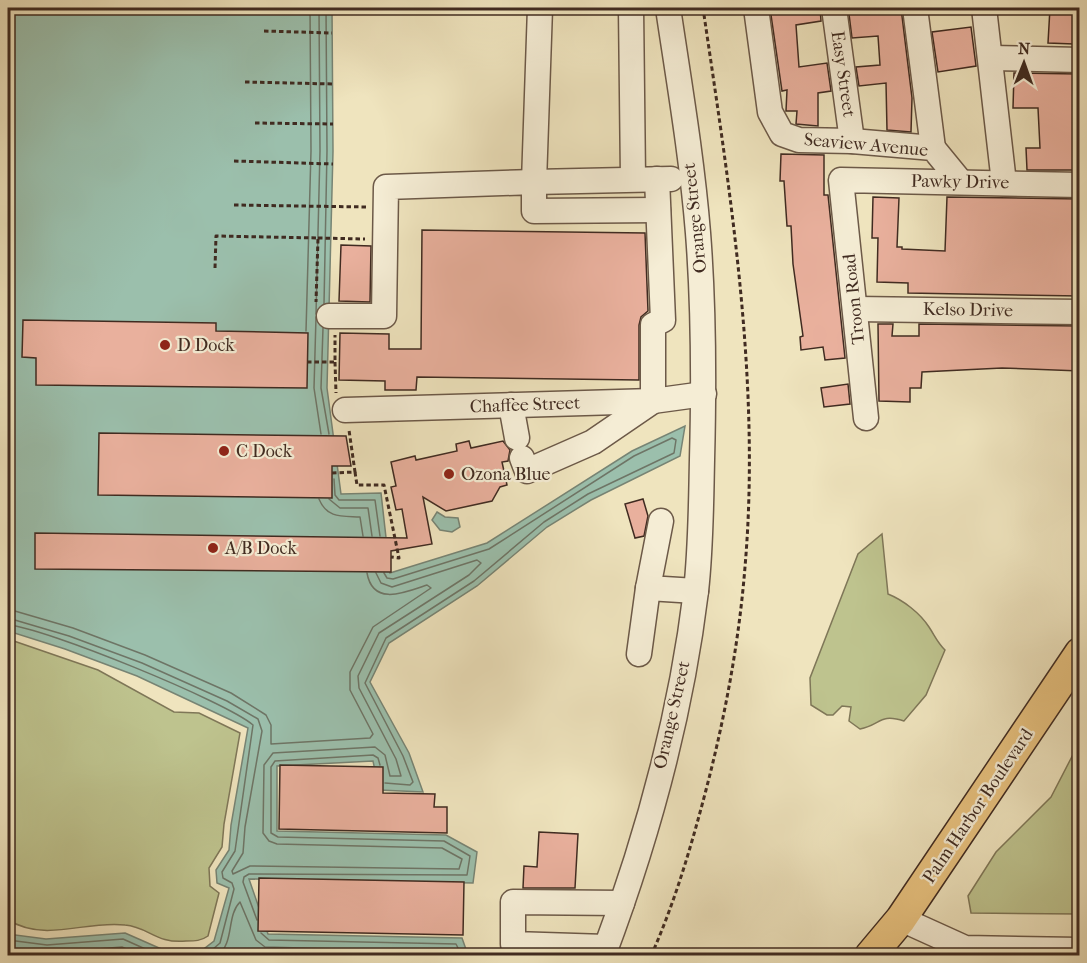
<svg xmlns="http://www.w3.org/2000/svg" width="1087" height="963" viewBox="0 0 1087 963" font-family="'IM FELL French Canon',serif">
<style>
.green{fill:#bec38e;stroke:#7f7758;stroke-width:1.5}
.water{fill:#9bbfac;stroke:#778474;stroke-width:1.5}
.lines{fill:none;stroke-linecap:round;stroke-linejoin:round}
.shore{stroke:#6e7566;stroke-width:1.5}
.building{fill:#e9b09d;stroke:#402b21;stroke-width:1.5}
.minor-casing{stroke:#6c5948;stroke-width:27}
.major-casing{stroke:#402b21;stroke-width:33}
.path{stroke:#402b21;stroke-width:3;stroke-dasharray:4.5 3;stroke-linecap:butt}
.minor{stroke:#f5edd5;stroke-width:24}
.major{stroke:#e8c27f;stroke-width:30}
.poi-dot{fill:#8f2418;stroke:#f5edd5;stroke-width:2}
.labels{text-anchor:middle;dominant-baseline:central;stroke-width:4.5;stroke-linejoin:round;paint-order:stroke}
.street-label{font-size:18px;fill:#402b21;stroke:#f5edd5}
.poi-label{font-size:18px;fill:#402b21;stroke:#f5edd5;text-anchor:start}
</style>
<rect width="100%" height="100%" fill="#efe4be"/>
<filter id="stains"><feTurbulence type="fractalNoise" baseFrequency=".00333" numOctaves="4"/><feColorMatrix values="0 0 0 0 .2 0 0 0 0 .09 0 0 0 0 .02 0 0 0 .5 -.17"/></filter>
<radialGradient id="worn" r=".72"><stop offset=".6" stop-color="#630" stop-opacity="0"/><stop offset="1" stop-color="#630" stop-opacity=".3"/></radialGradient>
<g class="green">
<path d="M882 534 888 594C903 600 920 613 929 627 935 636 937 642 945 650L926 695 904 721C879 713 881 725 860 729L849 721 851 707 842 706 833 715H827L811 705 810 678 858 554Z"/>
<path d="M8 639 98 670 174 712 199 713 240 733 224 824 222 847 209 868 210 886 219 893 208 936C201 941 195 941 186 941 156 944 149 927 125 925 85 920 47 943 8 920Z"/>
<path d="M1079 743V914L971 913 968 896 996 852 1051 797Z"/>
</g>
<g class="water">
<path d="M8 8H332L333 151 327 388 341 494 381 493 390 573 487 543 632 451 685 426 680 456 591 500 547 527 477 586 389 643 370 682 409 753 423 792 379 790 373 761 277 766V831L446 835 477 852 473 883 249 879 268 934 462 938 468 955H189L197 954 214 941 229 888 217 883 216 870 229 850 231 825 248 728 137 676 65 649 8 631Z"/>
<path d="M437 512 445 517 458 518 460 527 452 532 440 530 432 520Z"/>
<path d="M125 933 175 955H8V934L46 939Z"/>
</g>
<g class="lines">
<g class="shore">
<path d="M324 304 327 151 326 8"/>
<path d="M316 314 320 151 319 8"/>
<path d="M316 317 314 388 321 434"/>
<path d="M323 328 321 388 329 434"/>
<path d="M306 331 311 151 310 8"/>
<path d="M334 479 335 495 339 500H375L380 536"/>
<path d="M319 499C327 519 343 516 360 517L363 536"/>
<path d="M329 499 340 508H368L372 536"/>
<path d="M384 573 387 578 393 579 489 549 634 456 672 438 676 440 674 453 588 494 544 522 474 581 386 638 365 683 403 756 413 782 410 785 385 783"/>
<path d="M8 609 73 628 145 655 231 693 266 715 271 725V744L370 738 373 734 350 690V672L373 627 431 588 427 585C406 592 373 607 367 573"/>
<path d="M8 618 69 636 142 663 227 701 258 719 262 731 245 827 243 853 232 871 233 874 250 866 459 869 462 859 442 848 277 844 269 841 263 833 264 765 273 753 375 747 385 755 390 776H401L396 759 359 688 358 676 379 633 469 575 481 563 477 560 392 587 381 583 376 573"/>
<path d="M8 625C43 627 227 702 253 725L235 851 222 872 223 878 232 883 234 889 220 943 205 956"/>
<path d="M257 920 243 882 244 877 249 874 467 875 470 856 444 841 278 837 271 833V767L275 761 373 755 378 758 380 765"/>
<path d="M261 933 269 940 456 944 462 956"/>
<path d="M8 940 47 945 123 939 161 956"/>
<path d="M8 948 47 953 122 947 142 956"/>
<path d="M217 956C235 943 226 916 240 902L256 940 265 947 450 952 454 956"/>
</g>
</g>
<g class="building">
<path d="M770 8H820L821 21 796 25 799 67 827 63 831 91 818 93V126L796 124 797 111H786L787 90 782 91Z"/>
<path d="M877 8H901L912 98 911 132 887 130 886 83 859 86 856 67 880 65 878 36 852 38 849 14 878 11Z"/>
<path d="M1050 8H1076L1074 44 1048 43Z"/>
<path d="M971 27 976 66 938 72 932 32Z"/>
<path d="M1014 73 1079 74 1080 170H1027L1026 148H1040L1038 108H1013Z"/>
<path d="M781 154 824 155V195H828L845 358 825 360 823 347 801 350 800 337 803 336 793 264 791 226H787L784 181H780Z"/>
<path d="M873 197 899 198 897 247H902V249L945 251 947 197 1080 199V296L908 293V283L877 282 878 238H872Z"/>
<path d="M422 230 645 233 648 311 641 317 639 325V380L417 377 416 390H385V381L339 380 340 333 389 334V349H421Z"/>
<path d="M341 245 371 246 370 302 339 301Z"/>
<path d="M23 320 216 323V331L308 333 307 388 36 385V358L22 357Z"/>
<path d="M878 324H893L892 336H919V324L1080 326V371L1002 368 922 372 921 388H910V402L879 401Z"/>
<path d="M848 384 850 404 824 407 821 388Z"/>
<path d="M99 433 346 436 351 466H332V498L98 495Z"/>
<path d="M469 441 471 448 503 441 510 450 508 461 502 462 507 485 500 487 492 501 446 511 423 497 432 544 391 551V572L35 569V533L407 538 402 509 396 510 391 487 396 486 391 462 415 456 416 460 457 451 456 444Z"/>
<path d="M643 499 648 516 644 536 635 538 625 504Z"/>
<path d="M280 765 383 767V793L435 794 434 807H447V833L279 829Z"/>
<path d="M539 832 578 834 575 888H523L524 866 537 867Z"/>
<path d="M259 878 464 882 463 935 258 931Z"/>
</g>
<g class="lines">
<g class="minor-casing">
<g id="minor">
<path d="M540 8 534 182 671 179"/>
<path d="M631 8 633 179"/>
<path d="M756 8 770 112 782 134 799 140 852 141 933 148 960 181"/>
<path d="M834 8 852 141"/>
<path d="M915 8 933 148"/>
<path d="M984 8 1004 183"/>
<path d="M991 58 1080 60"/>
<path d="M856 309 1080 312"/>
<path d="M329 316H384L386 187 534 182V211L658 210"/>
<path d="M511 405 517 438"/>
<path d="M345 410 653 401 704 394"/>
<path d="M866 418 841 180 1080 185"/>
<path d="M522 458 527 471 593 442 653 401V325L663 320 657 179"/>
<path d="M661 521 648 588 696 591"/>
<path d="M639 654 648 588"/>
<path d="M901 919 965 948 1080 950"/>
<path d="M606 947 513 944V902L622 903"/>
<path d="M603 956C647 839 681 715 696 591 701 547 701 504 702 460 704 384 704 309 698 233 692 158 679 82 668 8"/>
</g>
</g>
<g class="major-casing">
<path id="major" d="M870 956 901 919 1080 653"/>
</g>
<g class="path">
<path d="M264 31 332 33"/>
<path d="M245 82 333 84"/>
<path d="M255 123 333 124"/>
<path d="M234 161 333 164"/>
<path d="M234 205 367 207"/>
<path d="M318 238 365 239"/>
<path d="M215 268 216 236 318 238 316 302"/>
<path d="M307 362H335V335"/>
<path d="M335 362 336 393"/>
<path d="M355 472 357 485H384L399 558 391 557"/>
<path d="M332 473 355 472 349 430"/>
<path d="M651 956C675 902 691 847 706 790 725 717 739 642 745 567 761 380 730 192 703 8"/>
</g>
<use href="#minor" class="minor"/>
<use href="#major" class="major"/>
</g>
<g class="poi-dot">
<circle cx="165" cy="345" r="6"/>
<circle cx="224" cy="451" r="6"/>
<circle cx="449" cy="474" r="6"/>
<circle cx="213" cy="548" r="6"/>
</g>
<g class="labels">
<g class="street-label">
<text transform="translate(843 74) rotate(82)">Easy Street</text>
<text transform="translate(866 145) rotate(5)">Seaview Avenue</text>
<text transform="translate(960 182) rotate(1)">Pawky Drive</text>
<text transform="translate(695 218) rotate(-96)">Orange Street</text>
<text transform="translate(854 299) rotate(-96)">Troon Road</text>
<text transform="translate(968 310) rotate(1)">Kelso Drive</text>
<text transform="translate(525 405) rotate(-2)">Chaffee Street</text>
<text transform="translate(672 715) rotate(-77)">Orange Street</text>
<text transform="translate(978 806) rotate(-56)">Palm Harbor Boulevard</text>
</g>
<g class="poi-label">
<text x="177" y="345">D Dock</text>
<text x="236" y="451">C Dock</text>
<text x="461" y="474">Ozona Blue</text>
<text x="225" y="548">A/B Dock</text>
</g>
</g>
<rect width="1087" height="963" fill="none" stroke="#efe4be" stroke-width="30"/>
<rect x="9" y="9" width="1069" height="945" fill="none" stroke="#402b21" stroke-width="3"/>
<rect x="15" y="15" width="1057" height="933" fill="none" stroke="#402b21" stroke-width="1.5"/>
<g transform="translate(1024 63) rotate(1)" stroke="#f5edd5" stroke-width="4.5" paint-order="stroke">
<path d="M0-4.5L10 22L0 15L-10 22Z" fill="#402b21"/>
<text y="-9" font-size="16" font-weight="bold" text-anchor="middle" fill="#402b21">N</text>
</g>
<rect width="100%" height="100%" filter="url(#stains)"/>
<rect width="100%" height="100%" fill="url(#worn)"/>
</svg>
